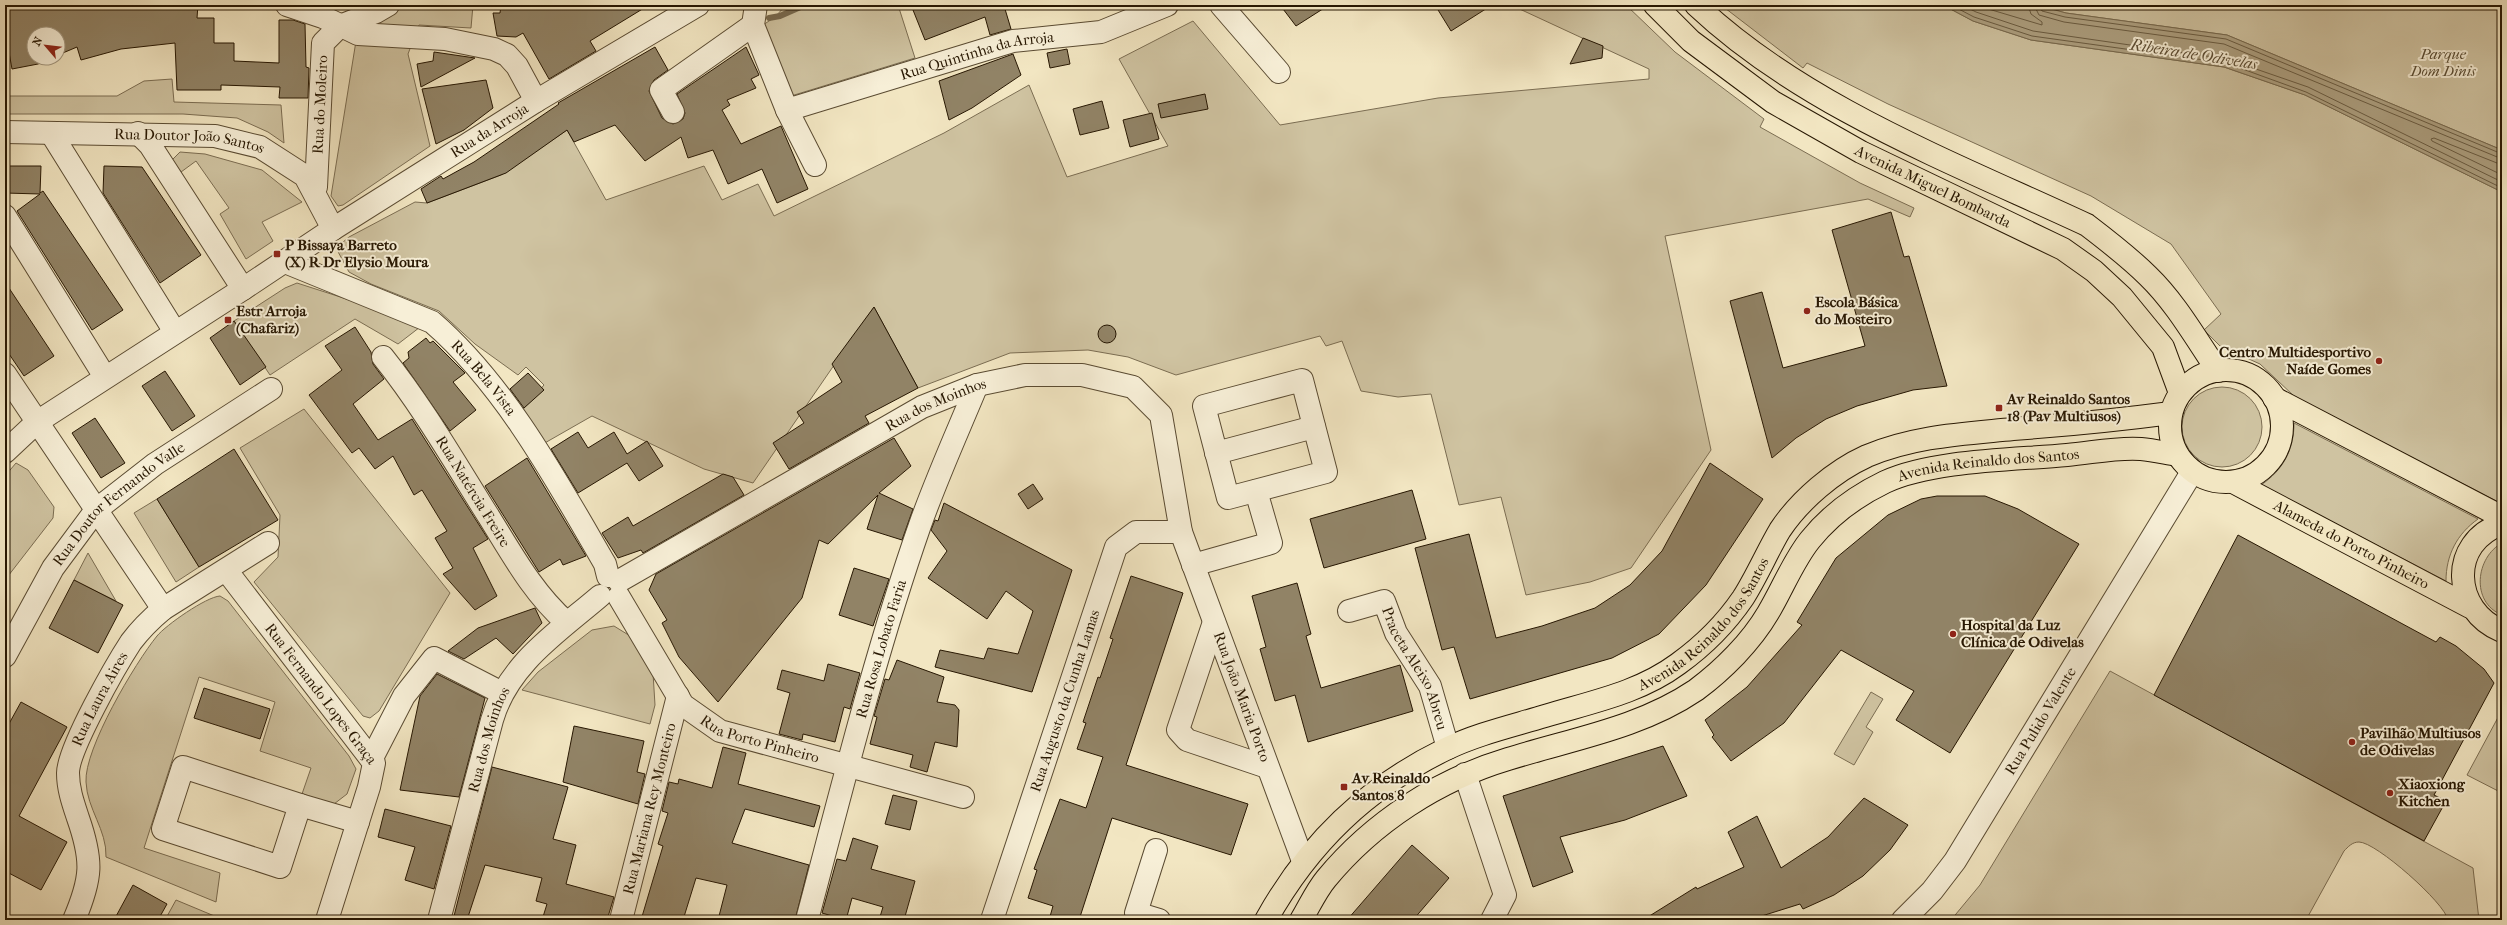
<svg xmlns="http://www.w3.org/2000/svg" width="2507" height="925" viewBox="0 0 2507 925" font-family="'IM FELL French Canon',serif">
<style>
.green{fill:#cfc3a1;stroke:#7b6d52}
.water{fill:#ada081;stroke:#77694e}
.lines{fill:none;stroke-linecap:round;stroke-linejoin:round}
.shore{stroke:#6a5c42;stroke-width:1}
.stream{stroke:#77694e;stroke-width:6}
.building{fill:#918366;stroke:#271702}
.minor-casing{stroke:#5a4b32;stroke-width:24}
.major-casing{stroke:#271702;stroke-width:24}
.minor{stroke:#f7efd7;stroke-width:22}
.major{stroke:#f2e6c2;stroke-width:22}
.poi-dot{fill:#8f2418;stroke:#f7efd7;stroke-width:1.5}
.labels{text-anchor:middle;dominant-baseline:central;stroke-width:4;stroke-linejoin:round;paint-order:stroke}
.park-label{font-size:15px;font-style:italic;fill:#594b32;stroke:#f7efd7}
.street-label{font-size:15px;fill:#271702;stroke:#f7efd7}
.poi-label{font-size:15px;font-weight:bold;fill:#271702;stroke:#f7efd7;text-anchor:start}
.water-label{font-size:16px;font-style:italic;fill:#5d4e35;stroke:#f7efd7}
</style>
<rect width="100%" height="100%" fill="#f2e6c2"/>
<filter id="stains"><feTurbulence type="fractalNoise" baseFrequency=".005" numOctaves="4"/><feColorMatrix values="0 0 0 0 .2 0 0 0 0 .09 0 0 0 0 .02 0 0 0 .5 -.17"/></filter>
<radialGradient id="worn" r=".72"><stop offset=".6" stop-color="#630" stop-opacity="0"/><stop offset="1" stop-color="#630" stop-opacity=".3"/></radialGradient>
<g class="green">
<path d="M345 5H473L471 28 419 25 408 54 430 146 343 205 338 206 331 196 361 10Z"/>
<path d="M786 5H898L915 58 791 96 760 27 775 17Z"/>
<path d="M1511 5H1626L1675 52 1764 119 1760 127 1860 183 1914 208 1910 217 1868 199 1665 236 1711 450 1631 568 1590 582 1526 595 1501 497 1459 505 1431 394 1398 397 1361 391 1342 341 1326 346 1320 336 1176 375 1128 357 1088 350 1010 353 918 388 874 307 753 483 704 469 592 416 543 444 518 415 544 385 526 367 518 375 475 344 439 311 371 284 349 272 336 248 349 237 415 202 427 203 501 175 567 130 606 200 704 166 722 200 758 184 774 216 944 133 1029 85 1067 177 1168 146 1119 59 1193 21 1280 125 1438 98 1649 79V69Z"/>
<path d="M1721 5H1943L1973 21 2031 40 2224 67 2305 95 2502 192V504L2295 397 2260 364 2220 346 2204 330 2221 314 2171 244 2091 196 1888 104 1807 63 1803 68Z"/>
<path d="M2037 5H2502V150L2227 35 2066 13Z"/>
<path d="M172 79 174 102 281 105 284 143 268 132 237 118 183 114H5V96H117L144 81Z"/>
<path d="M180 152 205 154 262 170 302 202 262 222 273 241 246 259 220 214 229 208 196 161 181 172 172 160Z"/>
<path d="M297 283 424 324 398 344 355 319 270 375 234 321 285 288Z"/>
<circle cx="2222" cy="427" r="40"/>
<path d="M304 409 450 593 379 711 370 718 363 716 254 582 278 557 280 515 240 448Z"/>
<path d="M2294 423 2478 519C2457 534 2446 555 2446 581L2261 485C2283 470 2294 450 2294 423Z"/>
<path d="M16 463 28 470 54 507 53 518 5 580V476Z"/>
<path d="M157 499 199 567 176 582 134 513Z"/>
<path d="M2502 543V615C2470 602 2476 557 2502 543Z"/>
<path d="M88 553 116 601 74 580Z"/>
<path d="M220 596 228 601 349 756 356 769 347 794 334 804 302 794 311 768 260 751 275 702 199 677 144 848 220 873 216 902 106 857C107 830 87 809 86 782 84 749 135 663 157 636 166 625 206 597 220 596Z"/>
<path d="M614 626 635 639 653 673 655 705 650 724 522 690 538 672 592 630Z"/>
<path d="M2110 671 2473 868 2479 920H2448C2445 903 2376 842 2359 842 2352 842 2348 847 2344 851L2306 920H1951L1980 885Z"/>
<path d="M1871 692 1883 699 1866 727 1873 732 1854 765 1834 754Z"/>
<path d="M2502 710V793L2467 775Z"/>
<path d="M176 900 224 920H165Z"/>
</g>
<path class="water" d="M1943 5H2037L2066 13 2227 35 2502 150V192L2305 95 2224 67 2031 40 1973 21Z"/>
<g class="lines">
<g class="shore">
<path d="M1951 5 1974 17 2032 36 2226 63 2306 92 2502 188"/>
<path d="M1962 5 1976 12 2033 31 2227 59 2308 87 2502 182"/>
<path d="M1975 5 2042 25V22L2031 14 2028 5"/>
<path d="M2034 5 2039 15 2064 22 2224 44 2502 159"/>
<path d="M2039 5 2042 11 2065 17 2226 39 2502 154"/>
<path d="M2502 165 2434 138 2431 139 2432 141 2502 175"/>
</g>
<path class="stream" d="M769 18 780 16 805 5"/>
</g>
<g class="building">
<path d="M5 5H198L197 18H214V43H234V61L279 63V20H293L305 24 306 67 309 68 308 98H279L280 87 221 85V90H177L175 43 121 49 81 60 77 47 58 55V34H34V58H52L38 64 12 69 5 30Z"/>
<path d="M501 5H649L590 41 596 51 549 79 523 33 516 37 497 36 493 13H500Z"/>
<path d="M925 5H1012L1005 9 1011 29 990 35 985 17 925 40 913 10Z"/>
<path d="M1280 5H1329L1296 26Z"/>
<path d="M1435 5H1492L1451 31Z"/>
<path d="M1583 38 1603 46 1602 58 1570 64Z"/>
<path d="M655 47 668 70 654 80 649 91 662 118 673 124 683 119 685 113 677 94 746 47 759 75 751 79 756 88 727 100 730 105 722 110 741 144 781 126 808 189 777 203 762 169 728 184 713 150 688 158 681 137 645 161 615 125 574 142 567 130 506 173 427 203 421 189 441 176 443 179 474 162 559 104 558 103Z"/>
<path d="M1067 49 1070 64 1050 68 1047 53Z"/>
<path d="M434 52 475 58 421 87 417 64 433 61Z"/>
<path d="M1013 54 1021 75 972 108 949 120 939 81Z"/>
<path d="M486 80 493 108 464 130 436 144 422 89Z"/>
<path d="M1205 94 1208 109 1161 118 1158 104Z"/>
<path d="M1102 101 1109 128 1080 135 1073 109Z"/>
<path d="M1152 113 1159 139 1130 147 1123 120Z"/>
<path d="M5 166H41L40 193 43 191 123 310 92 330 17 211 40 194 5 193Z"/>
<path d="M104 166 142 167 201 255 160 283 103 193Z"/>
<path d="M1891 212 1904 257 1909 256 1947 386 1913 390 1857 406 1826 419 1796 438 1772 458 1730 301 1762 292 1783 368 1865 346 1832 230Z"/>
<path d="M5 282 54 356 24 376 5 348Z"/>
<path d="M874 307 918 388 865 416 869 423 789 469 773 443 804 423 797 412 842 382 832 364Z"/>
<path d="M234 321 266 367 240 385 210 338Z"/>
<circle cx="1107" cy="334" r="9"/>
<path d="M355 327 371 352 373 364 384 379 353 404 378 440 412 419 488 539 473 548 497 596 475 610 443 574 453 568 435 538 447 531 422 490 414 495 393 456 375 469 359 448 352 453 309 395 342 370 325 346Z"/>
<path d="M426 338 430 343 433 341 465 373 453 382 476 410 450 431 403 363 409 358 408 352Z"/>
<path d="M165 371 195 416 172 431 142 386Z"/>
<path d="M528 373 544 390 524 408 510 389Z"/>
<path d="M95 418 125 463 101 478 72 433Z"/>
<path d="M578 432 588 448 614 432 627 454 647 441 663 466 639 481 627 463 578 493 551 449Z"/>
<path d="M894 438 911 466 879 493 913 509 902 540 867 529 878 495 828 544 819 540 802 598 718 702 679 657 662 623 667 620 649 590 656 574Z"/>
<path d="M234 449 278 520 199 567 157 499Z"/>
<path d="M527 458 586 556 563 565 560 559 539 572 485 486Z"/>
<path d="M1710 463 1763 499 1706 585 1659 634 1612 658 1470 699 1454 647 1442 650 1415 548 1469 534 1496 638 1542 626 1595 608 1630 585 1662 551Z"/>
<path d="M723 474 733 477 744 495 643 553 641 550 618 558 602 533 628 517 633 526Z"/>
<path d="M1033 484 1043 499 1028 509 1018 494Z"/>
<path d="M1412 490 1426 539 1324 568 1310 519Z"/>
<path d="M1937 496H1985L2018 509 2079 544 1950 753 1896 720 1914 691 1841 650 1784 723 1731 761 1712 737 1714 735 1705 720 1747 687 1802 625 1797 622 1836 558 1888 515 1921 499Z"/>
<path d="M944 503 1072 570 1032 692 935 667 940 650 984 659 988 648 1018 654 1033 611 1006 591 987 619 928 578 947 551 931 530 935 520 938 521Z"/>
<path d="M2238 535 2436 642 2440 637 2456 646 2484 669 2494 683 2434 795 2446 801 2424 841 2154 695Z"/>
<path d="M854 568 889 579 873 626 839 615Z"/>
<path d="M1131 576 1183 593 1126 765 1248 804 1231 855 1112 818 1079 920H1049L1053 906 1028 898 1037 870 1034 869 1060 799 1086 808 1103 757 1077 749 1086 723 1083 722 1098 677 1100 678 1113 639 1110 638Z"/>
<path d="M74 580 123 605 98 653 49 628Z"/>
<path d="M1297 583 1311 634 1306 636 1321 688 1400 665 1413 711 1308 742 1295 695 1275 701 1260 649 1266 647 1252 596Z"/>
<path d="M535 608 542 623 513 654 496 638 464 659 448 651 478 628Z"/>
<path d="M897 660 944 677 937 702 955 705 959 710 957 747 935 742 927 772 910 767 913 755 870 744 877 717 874 716 885 679 889 680Z"/>
<path d="M828 664 860 673 850 709 844 707 835 742 803 734 802 740 779 734 790 693 777 689 782 670 824 681Z"/>
<path d="M437 674 485 698 459 797 400 790 420 696Z"/>
<path d="M204 688 270 709 260 739 194 718Z"/>
<path d="M21 702 67 727 19 816 67 842 41 890 5 871V731Z"/>
<path d="M574 726 644 741 637 772 645 774 638 804 563 782Z"/>
<path d="M1663 746 1687 796 1625 820 1560 837 1573 872 1533 887 1503 796Z"/>
<path d="M723 747 746 753 738 784 820 806 814 827 745 809 732 843 809 865 795 920H718L727 885 696 878 683 920H641L663 846 658 844 668 813 662 811 669 782 678 784 679 779 712 788Z"/>
<path d="M492 767 568 787 553 839 576 845 566 884 614 897 607 920H542L547 904 536 901 542 878 485 865 467 920H453Z"/>
<path d="M893 795 917 801 910 830 885 824Z"/>
<path d="M1864 798 1908 825 1890 850 1863 876 1834 895 1803 909 1800 904 1749 920H1643L1696 887 1697 889 1744 867 1728 832 1757 816 1781 868 1828 837Z"/>
<path d="M385 809 451 826 434 889 405 880 415 847 378 837Z"/>
<path d="M853 838 878 846 871 869 915 881 904 920H879L883 907 852 898 846 920 822 913 837 859 846 861Z"/>
<path d="M1412 845 1449 878 1413 920H1347Z"/>
<path d="M133 885 167 904 158 920H114Z"/>
</g>
<g class="lines">
<g class="minor-casing">
<g id="minor">
<path d="M287 5 323 17 358 34 445 39 494 49 507 55 517 66 536 101"/>
<path d="M756 5 753 25 787 110 815 165"/>
<path d="M1221 5 1279 72"/>
<path id="s1" d="M787 110 1013 41 1101 32 1167 5"/>
<path d="M673 112 661 90 753 25"/>
<path id="s2" d="M5 132 215 136 260 147 305 176 333 229"/>
<path d="M51 133 175 332"/>
<path d="M138 133 150 145 243 289"/>
<path id="s3" d="M314 191 316 187 323 43 340 26 376 12 388 5"/>
<path d="M5 216 105 377"/>
<path id="s4" d="M285 262 432 322C505 385 557 481 605 564L608 576"/>
<path id="s5" d="M383 357C423 407 455 463 489 517 512 554 533 593 566 622"/>
<path d="M5 374 163 609"/>
<path d="M1302 380 1326 472 1228 498 1204 406Z"/>
<path id="s6" d="M5 452 37 422 243 289 333 229 536 101 698 5"/>
<path d="M1216 453 1314 427"/>
<path d="M1193 565 1271 543 1256 491"/>
<path id="s7" d="M226 570 374 763 369 787 327 920"/>
<path id="s8" d="M619 581 922 407 977 385 1025 375H1082L1133 387 1161 415 1181 532 1303 861"/>
<path id="s9" d="M619 597 683 705 720 731 963 797"/>
<path id="s10" d="M1349 611 1384 601 1396 633 1430 686 1448 748"/>
<path d="M1214 622 1178 730 1187 740 1267 767"/>
<path id="s11" d="M5 656 53 568 96 510 155 464 271 389"/>
<path d="M372 758 404 696 434 658 502 693"/>
<path d="M183 767 300 805 280 867 163 829Z"/>
<path d="M1465 774 1505 895 1492 920"/>
<path d="M300 805 358 822"/>
<path d="M1156 850 1136 913 1159 920"/>
<path id="s12" d="M74 920C92 878 93 861 78 818 73 803 68 789 68 773 68 749 116 665 131 642 140 630 151 619 163 609L268 543"/>
<path id="s13" d="M439 920 492 720C508 664 558 632 600 596"/>
<path id="s14" d="M621 920 678 696"/>
<path id="s15" d="M807 920C842 788 875 654 920 525 937 477 958 431 977 385"/>
<path id="s16" d="M992 920 1116 547 1136 532H1181"/>
<path id="s17" d="M1903 920 1932 891 1955 861 2192 472"/>
</g>
</g>
<g class="major-casing">
<g id="major">
<path id="s18" d="M1655 5 1691 41 1773 102 1861 152 2063 249 2094 271 2122 297 2163 347 2180 393"/>
<path d="M1696 5C1803 106 1954 163 2087 225 2108 241 2129 257 2148 276 2176 303 2196 339 2218 371"/>
<circle cx="2226" cy="426" r="56"/>
<path d="M2274 398 2502 517"/>
<path id="s19" d="M2233 482 2470 607"/>
<path d="M2502 524C2448 542 2452 611 2502 631"/>
<path id="s20" d="M1266 920C1309 843 1366 788 1446 749 1477 734 1512 726 1545 716 1591 702 1639 693 1678 664 1703 646 1726 623 1743 598 1757 576 1767 552 1780 530 1800 500 1834 471 1867 456 1914 436 1963 434 2013 429 2066 425 2118 420 2171 413"/>
<path id="s21" d="M1301 920C1309 907 1316 891 1326 879 1373 822 1438 780 1508 759 1572 739 1640 728 1696 690 1723 670 1751 642 1768 613 1782 590 1793 561 1810 540 1830 515 1856 496 1885 482 1933 460 2013 460 2067 455 2091 453 2117 447 2141 449 2153 450 2165 453 2177 455"/>
</g>
</g>
<use href="#minor" class="minor"/>
<use href="#major" class="major"/>
</g>
<g class="poi-dot">
<rect x="273" y="250" width="8" height="8" rx="2"/>
<circle cx="1807" cy="311" r="4"/>
<rect x="224" y="316" width="8" height="8" rx="2"/>
<circle cx="2379" cy="361" r="4"/>
<rect x="1995" y="404" width="8" height="8" rx="2"/>
<circle cx="1953" cy="634" r="4"/>
<circle cx="2352" cy="742" r="4"/>
<rect x="1340" y="783" width="8" height="8" rx="2"/>
<circle cx="2390" cy="793" r="4"/>
</g>
<g class="labels">
<g class="park-label">
<text x="2443" y="54">Parque<tspan x="2443" dy="17">Dom Dinis</tspan></text>
</g>
<g class="street-label">
<text stroke="none"><textPath href="#s1" startOffset="198">Rua Quintinha da Arroja</textPath></text>
<text stroke="none"><textPath href="#s3" startOffset="87">Rua do Moleiro</textPath></text>
<text stroke="none"><textPath href="#s6" startOffset="582">Rua da Arroja</textPath></text>
<text stroke="none"><textPath href="#s2" startOffset="185">Rua Doutor João Santos</textPath></text>
<text stroke="none"><textPath href="#s18" startOffset="334">Avenida Miguel Bombarda</textPath></text>
<text stroke="none"><textPath href="#s4" startOffset="235">Rua Bela Vista</textPath></text>
<text stroke="none"><textPath href="#s8" startOffset="363">Rua dos Moinhos</textPath></text>
<text stroke="none"><textPath href="#s21" startOffset="862">Avenida Reinaldo dos Santos</textPath></text>
<text stroke="none"><textPath href="#s5" startOffset="162">Rua Natércia Freire</textPath></text>
<text stroke="none"><textPath href="#s11" startOffset="193">Rua Doutor Fernando Valle</textPath></text>
<text stroke="none"><textPath href="#s19" startOffset="134">Alameda do Porto Pinheiro</textPath></text>
<text stroke="none"><textPath href="#s20" startOffset="547">Avenida Reinaldo dos Santos</textPath></text>
<text stroke="none"><textPath href="#s15" startOffset="281">Rua Rosa Lobato Faria</textPath></text>
<text stroke="none"><textPath href="#s10" startOffset="111">Praceta Aleixo Abreu</textPath></text>
<text stroke="none"><textPath href="#s7" startOffset="156">Rua Fernando Lopes Graça</textPath></text>
<text stroke="none"><textPath href="#s8" startOffset="901">Rua João Maria Porto</textPath></text>
<text stroke="none"><textPath href="#s12" startOffset="233">Rua Laura Aires</textPath></text>
<text stroke="none"><textPath href="#s16" startOffset="231">Rua Augusto da Cunha Lamas</textPath></text>
<text stroke="none"><textPath href="#s17" startOffset="243">Rua Pulido Valente</textPath></text>
<text stroke="none"><textPath href="#s9" startOffset="211">Rua Porto Pinheiro</textPath></text>
<text stroke="none"><textPath href="#s13" startOffset="187">Rua dos Moinhos</textPath></text>
<text stroke="none"><textPath href="#s14" startOffset="115">Rua Mariana Rey Monteiro</textPath></text>
</g>
<g class="poi-label">
<text x="285" y="245">P Bissaya Barreto<tspan x="285" dy="17">(X) R Dr Elysio Moura</tspan></text>
<text x="1815" y="302">Escola Básica<tspan x="1815" dy="17">do Mosteiro</tspan></text>
<text x="236" y="311">Estr Arroja<tspan x="236" dy="17">(Chafariz)</tspan></text>
<text x="2371" y="352" text-anchor="end">Centro Multidesportivo<tspan x="2371" dy="17">Naíde Gomes</tspan></text>
<text x="2007" y="399">Av Reinaldo Santos<tspan x="2007" dy="17">18 (Pav Multiusos)</tspan></text>
<text x="1961" y="625">Hospital da Luz<tspan x="1961" dy="17">Clínica de Odivelas</tspan></text>
<text x="2360" y="733">Pavilhão Multiusos<tspan x="2360" dy="17">de Odivelas</tspan></text>
<text x="1352" y="778">Av Reinaldo<tspan x="1352" dy="17">Santos 8</tspan></text>
<text x="2398" y="784">Xiaoxiong<tspan x="2398" dy="17">Kitchen</tspan></text>
</g>
<g class="water-label">
<text transform="translate(2194 54) rotate(9)">Ribeira de Odivelas</text>
</g>
</g>
<rect width="2507" height="925" fill="none" stroke="#f2e6c2" stroke-width="20"/>
<rect x="6" y="6" width="2495" height="913" fill="none" stroke="#271702" stroke-width="2"/>
<rect x="10" y="10" width="2487" height="905" fill="none" stroke="#271702"/>
<g transform="translate(46 46) rotate(298)"><circle r="19" fill="#f7efd7" stroke="#a49982"/>
<path d="M0-3L7 15L0 10L-7 15Z" fill="#8f2418"/>
<text y="-6" font-size="11" font-weight="bold" text-anchor="middle" fill="#271702">N</text>
</g>
<rect width="100%" height="100%" filter="url(#stains)"/>
<rect width="100%" height="100%" fill="url(#worn)"/>
</svg>
